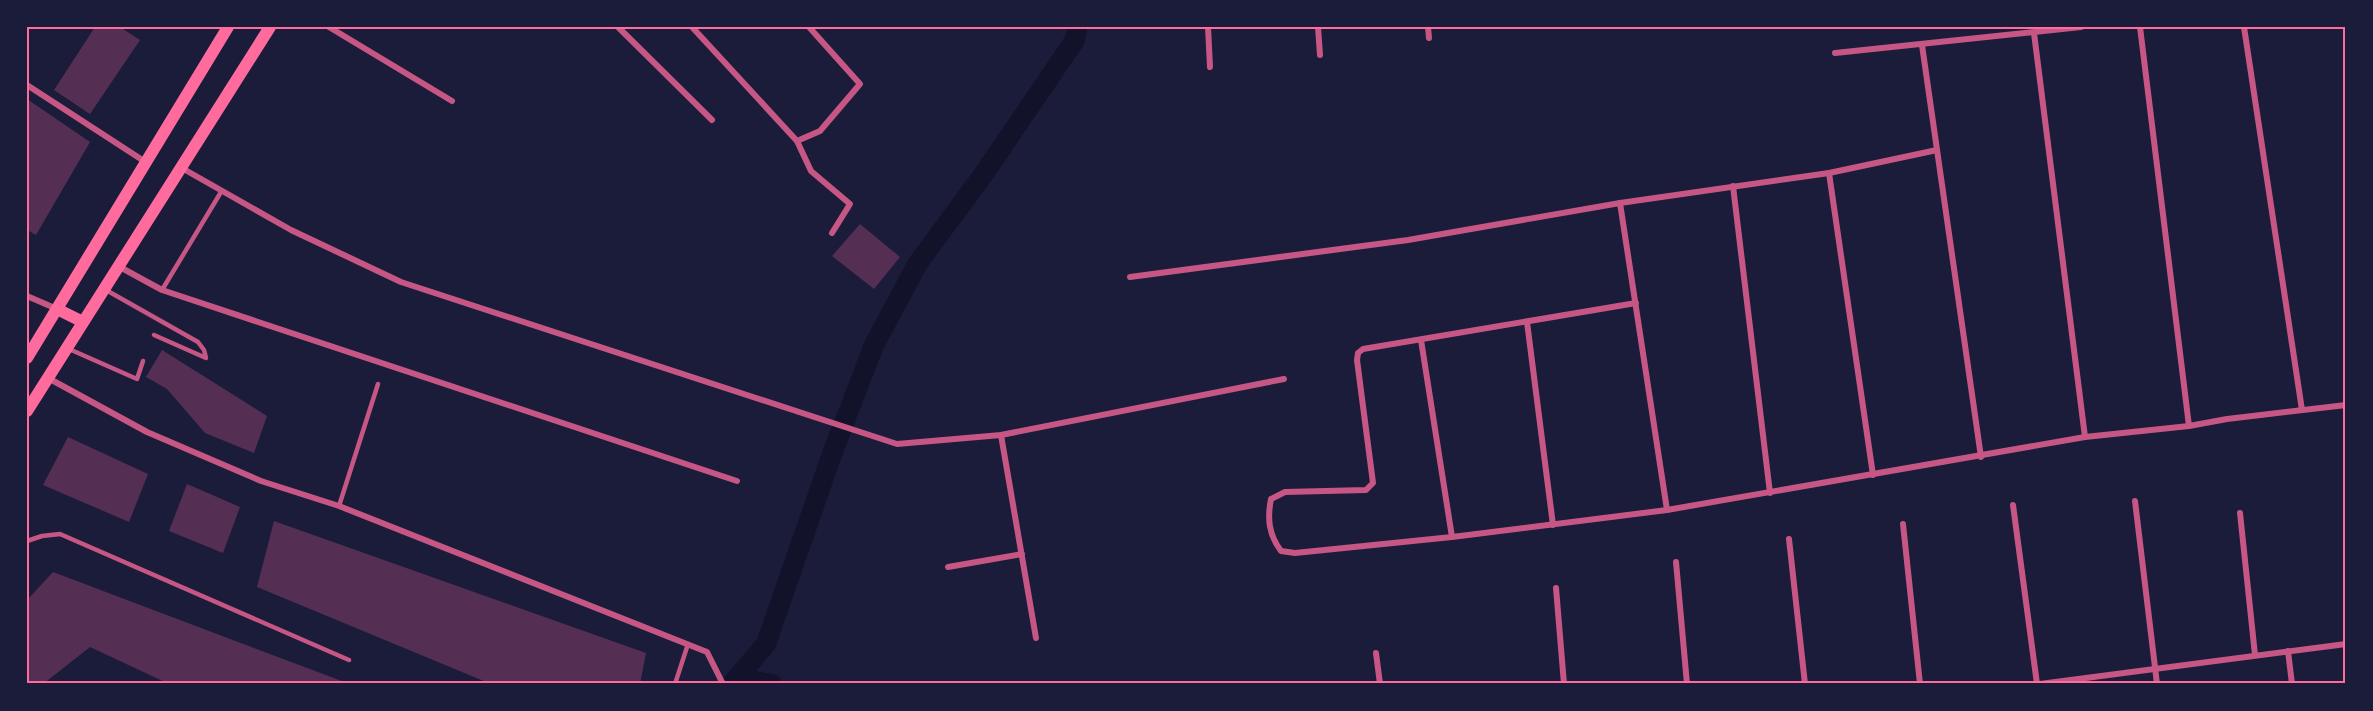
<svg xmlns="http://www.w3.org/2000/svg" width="2373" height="711" viewBox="0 0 2373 711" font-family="'Archivo Narrow',sans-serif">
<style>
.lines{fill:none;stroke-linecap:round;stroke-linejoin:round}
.canal{stroke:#12122b;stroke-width:20}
.building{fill:#542f53}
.service{stroke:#c65784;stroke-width:4.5}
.minor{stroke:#c65784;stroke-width:6}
.secondary{stroke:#ff6b9d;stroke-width:12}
.neatline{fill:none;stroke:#ff6b9d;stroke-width:2}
</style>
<rect width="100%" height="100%" fill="#1b1b3a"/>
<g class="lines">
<g class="canal">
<path d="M737 678 772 684"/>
<path d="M732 684 766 644 831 457 874 345 918 263 983 175 1075 40 1077 27"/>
</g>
</g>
<g class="building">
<path d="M95 27H120L140 40 90 114 54 90Z"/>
<path d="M27 99 90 142 36 235 27 230Z"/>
<path d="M860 224 900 257 874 289 832 256Z"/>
<path d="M162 350 267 416 254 453 205 433 167 389 146 377Z"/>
<path d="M68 437 148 474 129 522 43 485Z"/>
<path d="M187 484 240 507 223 553 169 531Z"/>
<path d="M274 521 646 653 640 684H491L257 587Z"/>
<path d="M53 572 339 680 352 684H169L90 647 43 684H27V600Z"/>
</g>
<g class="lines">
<g class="service">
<path d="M106 290 198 342 204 350 206 358 154 335"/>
<path d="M162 290 221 192"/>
<path d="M69 349 137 379 143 361"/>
<path d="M339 506 378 384"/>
<path d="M27 541 42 536 60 534 349 660"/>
<path d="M675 684 688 644"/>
</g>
<g class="minor">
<path d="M329 27 452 101"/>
<path d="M618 27 712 120"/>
<path d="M692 27 797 141 820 131 860 84 809 27"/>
<path d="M1208 27 1210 67"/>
<path d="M1318 27 1320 55"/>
<path d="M1428 27 1429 38"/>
<path d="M2140 27 2189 426"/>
<path d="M2244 27 2302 410"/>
<path d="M2034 33 2085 437"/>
<path d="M1922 45 1981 457"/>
<path d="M1835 53 2081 27"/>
<path d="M27 85 147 163"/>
<path d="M797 141 811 171 850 204 832 233"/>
<path d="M180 167 291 230 401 282 897 444 1001 435 1284 379"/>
<path d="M1829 173 1873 475"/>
<path d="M1733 186 1770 493"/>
<path d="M1620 203 1667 510"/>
<path d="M118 266 162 290 737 481"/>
<path d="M1130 277 1408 240 1620 203 1829 173 1937 150"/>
<path d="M27 296 57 309"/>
<path d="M1636 303 1363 349 1358 353 1357 360 1373 483 1366 490 1285 492 1271 499C1267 519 1269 535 1281 551L1295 553 1452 537 1667 510 2085 437 2189 426 2227 419 2346 405"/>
<path d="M1527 322 1553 525"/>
<path d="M1421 340 1452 537"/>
<path d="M48 378 147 432 261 481 339 506 707 652 723 684"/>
<path d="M1001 435 1036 638"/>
<path d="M2135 501 2157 684"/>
<path d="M2013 505 2037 684"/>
<path d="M2240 513 2255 655"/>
<path d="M1903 524 1920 684"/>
<path d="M1789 539 1805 684"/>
<path d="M1676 562 1687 684"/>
<path d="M948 567 1022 554"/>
<path d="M1556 588 1564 684"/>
<path d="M2288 651 2292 684"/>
<path d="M1376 653 1380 684"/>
<path d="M2040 684 2346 644"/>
</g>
<g class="secondary">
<path d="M57 309 83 322"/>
<path d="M27 358 228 27"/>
<path d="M27 411 270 27"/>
</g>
</g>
<rect width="2373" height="711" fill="none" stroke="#1b1b3a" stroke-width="57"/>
<rect x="28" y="28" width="2316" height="654" class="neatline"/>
</svg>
